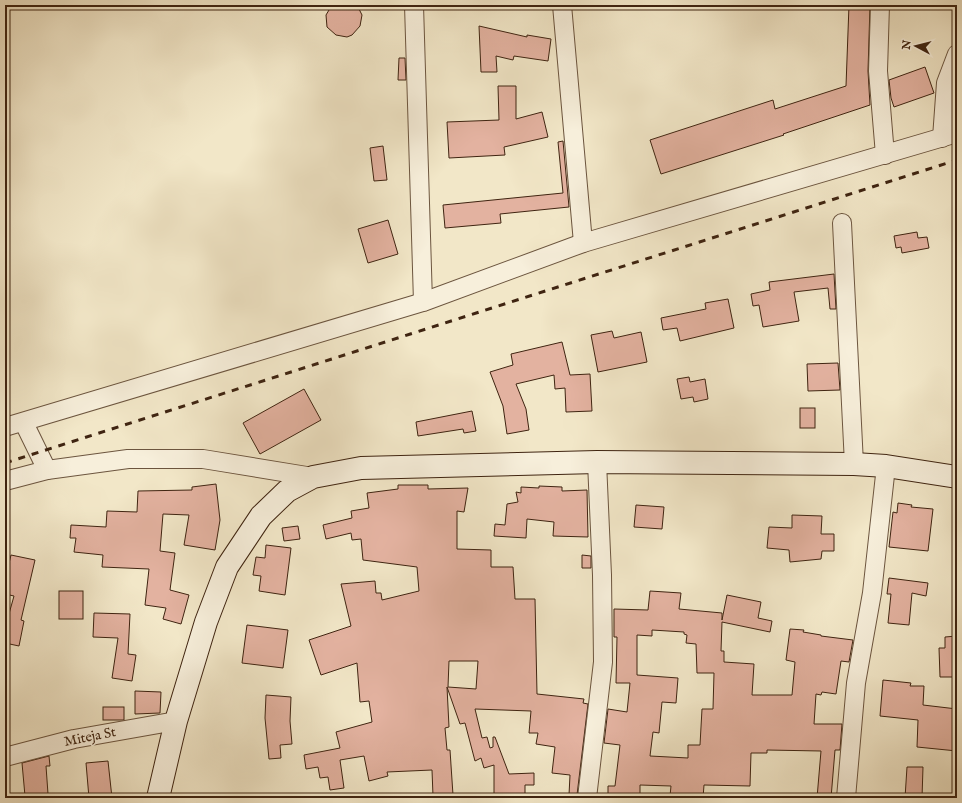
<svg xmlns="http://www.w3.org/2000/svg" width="962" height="803" viewBox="0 0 962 803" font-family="'IM FELL English',serif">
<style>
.building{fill:#e3b2a0;stroke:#3f2411;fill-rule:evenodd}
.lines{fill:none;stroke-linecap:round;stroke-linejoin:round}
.street-casing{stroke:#6c553f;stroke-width:20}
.secondary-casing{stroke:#3f2411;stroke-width:24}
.street{stroke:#f7efdb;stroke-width:18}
.secondary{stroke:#f7efdb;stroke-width:22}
.rail{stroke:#3f2411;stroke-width:3;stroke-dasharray:7 7;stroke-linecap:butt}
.labels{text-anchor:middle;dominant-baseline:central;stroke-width:3;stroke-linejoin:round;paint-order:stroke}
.street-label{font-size:14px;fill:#3f2411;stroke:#f7efdb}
</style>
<rect width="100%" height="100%" fill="#f2e7c8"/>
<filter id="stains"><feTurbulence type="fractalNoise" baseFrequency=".005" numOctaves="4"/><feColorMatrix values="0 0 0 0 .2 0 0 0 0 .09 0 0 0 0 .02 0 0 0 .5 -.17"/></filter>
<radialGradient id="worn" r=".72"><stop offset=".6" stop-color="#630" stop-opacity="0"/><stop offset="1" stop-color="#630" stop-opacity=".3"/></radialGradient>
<g class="building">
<path d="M332 5H356L359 9 362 15 360 26 352 35 347 37 336 35 327 27 326 15Z"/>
<path d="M849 5H870L868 71 870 105 783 134 784 135 661 174 650 140 773 100 775 109 846 86Z"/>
<path d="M479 26 527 37V35L551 39 548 61 514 56 513 60 496 56 497 72H481Z"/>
<path d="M399 58H405L406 80H398Z"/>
<path d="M925 67 934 93 894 107 891 98 889 80Z"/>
<path d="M498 86H516V119L542 112 548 137 504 147 505 155 449 158 447 122 499 120Z"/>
<path d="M563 141 569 207 500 214 501 223 445 228 443 205 563 193 558 142Z"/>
<path d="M383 146 387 180 374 181 370 148Z"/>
<path d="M388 220 398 254 368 263 358 229Z"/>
<path d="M917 232 918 238 927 237 929 248 902 253 901 247 896 248 894 236Z"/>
<path d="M834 274 836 309H830L828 288 794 292 799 321 763 327 759 305 753 306 751 294 770 290 769 282Z"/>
<path d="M728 299 734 328 680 341 677 328 663 330 661 318 706 309 705 303Z"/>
<path d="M612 331 614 338 641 332 647 362 598 372 591 335Z"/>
<path d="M562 342 570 375 590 374 592 411 566 412 565 388 555 389 554 375 516 384 526 409 529 430 507 434 503 406 490 372 513 365 511 354Z"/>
<path d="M838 363 840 390 808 391 807 364Z"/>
<path d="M689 377 690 382 705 379 708 399 694 402 693 397 681 399 677 379Z"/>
<path d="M304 389 321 420 260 454 243 423Z"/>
<rect x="800" y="408" width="15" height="20"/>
<path d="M472 411 476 431 464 433 463 429 418 436 416 422Z"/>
<path d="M216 484 220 520 215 550 184 545 189 515 163 514 160 551 175 553 170 590 189 595 181 624 163 619 166 608 145 605 149 569 102 567 103 555 74 552 76 538H70L71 525 106 527 107 511 137 512 138 491 192 490V487Z"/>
<path d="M398 485H428V489L468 488 464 512 457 511V549L491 550V567H513L515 599H535L537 694 584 699 583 703 588 704 577 795H569L570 775 552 773 555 747 536 744 538 733H529L531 711 475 709 482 738 487 737 490 748 493 747V737H495L509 774 534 773V785H525V798H494V765L484 768 481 758 475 761 465 723 460 724 447 687 449 727 445 728 447 750H450L453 795 433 796 432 770 387 772 388 776 369 781 364 756 340 760 344 788 330 790 328 777 320 778 318 767 306 769 304 755 340 748 336 732 372 722 369 701 360 702 357 663 321 675 309 640 351 626 341 584 375 581 376 593H381L382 600 419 591 417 567 363 560 361 539 352 540 351 533 326 539 323 525 352 518 351 511 369 508 367 493 398 489ZM449 661H478L476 689 448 687Z"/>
<path d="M539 486 562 487V491L587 490 588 537 553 536 554 522 527 519 526 538 494 536 495 524 505 525 507 504 518 502 516 492 521 493V487L539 488Z"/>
<path d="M898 503 912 505 911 507 933 509 928 551 889 547 893 512 897 513Z"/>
<path d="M636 505 664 507 662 529 634 527Z"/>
<path d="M792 515 822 516 821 534H834V551H822L821 559 790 562 789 550 767 548 769 527 792 528Z"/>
<path d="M298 526 300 539 284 541 282 528Z"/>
<path d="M266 545 291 548 285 595 259 591 261 576 253 575 256 557 265 558Z"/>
<path d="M11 555 35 560 21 620 24 621 19 646 5 643V628L14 596 5 594V580Z"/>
<path d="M582 555 591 556V568H582Z"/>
<path d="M889 578 928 583 926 596 912 593 909 625 888 623 891 594H887Z"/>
<rect x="59" y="591" width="24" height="28"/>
<path d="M650 591 681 593 679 609 722 613V620L727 595 761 602 758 618 772 621 770 632 722 622 721 651H724V662L754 664 752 695H792L795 662 786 660 790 629 804 630 803 632 821 635V636L853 640 849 662 841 661 836 694 822 692 821 695 816 694 814 724H842L840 750H835L831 798H817L821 751 767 750V753H751L750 786 704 785 703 798H689L670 796 671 786 640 785V798H608V786H615L620 745 604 743 608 709 627 712 630 683H616L617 637H614V609L648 610ZM652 630 684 632V634L687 635 686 643 696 644 697 673H714L713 709H702L700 745H688V758L650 756 653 732 659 733 662 702 676 703 678 678 637 675V635L652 636Z"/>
<path d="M94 613 130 614 128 654 136 655 132 681 112 678 118 638 93 637Z"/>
<path d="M247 625 288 630 283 668 242 663Z"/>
<path d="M957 636V677H940L939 648H945V637Z"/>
<path d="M883 680 911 683 910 686H924L923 705 957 709V751L917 747 918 720 880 716Z"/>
<path d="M135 691 161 692 160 713 135 714Z"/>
<path d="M266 695 291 697 290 721 292 744 280 745 281 758 269 759 265 718Z"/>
<rect x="103" y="707" width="21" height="13"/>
<path d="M49 756 50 766H46L48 794 25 796 22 763Z"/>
<path d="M108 761 112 798H89L86 763Z"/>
<path d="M907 767H923L922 798H905Z"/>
</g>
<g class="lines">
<g class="street-casing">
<g id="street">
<path d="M414 5 423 302"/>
<path d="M562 5 583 243"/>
<path d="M880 5 878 71 885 155"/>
<path d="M942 138 946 83 957 54"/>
<path d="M842 223 854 464"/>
<path d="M24 423 47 470"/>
<path d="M5 427 423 302 583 243 957 133"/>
<path d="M5 481 47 470 128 459H203L313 477"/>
<path d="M5 757 74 739 176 721"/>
<path d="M587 798 603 662 602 575 597 462"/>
<path d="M846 798 856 683 872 593 886 466"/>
</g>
</g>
<g class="secondary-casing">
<path id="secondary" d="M158 798 176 721 206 622 227 567 261 516 287 491 313 477 361 468 597 462 854 464 886 466 957 477"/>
</g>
<use href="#street" class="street"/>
<use href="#secondary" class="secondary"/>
<path class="rail" d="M5 463 957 160"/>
</g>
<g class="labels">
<g class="street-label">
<text transform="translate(90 737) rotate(-11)">Miteja St</text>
</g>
</g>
<rect width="962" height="803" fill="none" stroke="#f2e7c8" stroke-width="20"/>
<rect x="6" y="6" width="950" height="791" fill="none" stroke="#3f2411" stroke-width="2"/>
<rect x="10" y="10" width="942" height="783" fill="none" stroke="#3f2411"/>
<g transform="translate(916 46) rotate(277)" stroke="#f7efdb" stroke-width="3" paint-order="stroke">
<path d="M0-3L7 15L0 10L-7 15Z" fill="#3f2411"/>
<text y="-6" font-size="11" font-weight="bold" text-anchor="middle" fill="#3f2411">N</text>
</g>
<rect width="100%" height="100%" filter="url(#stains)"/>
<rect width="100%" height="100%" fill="url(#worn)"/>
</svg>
